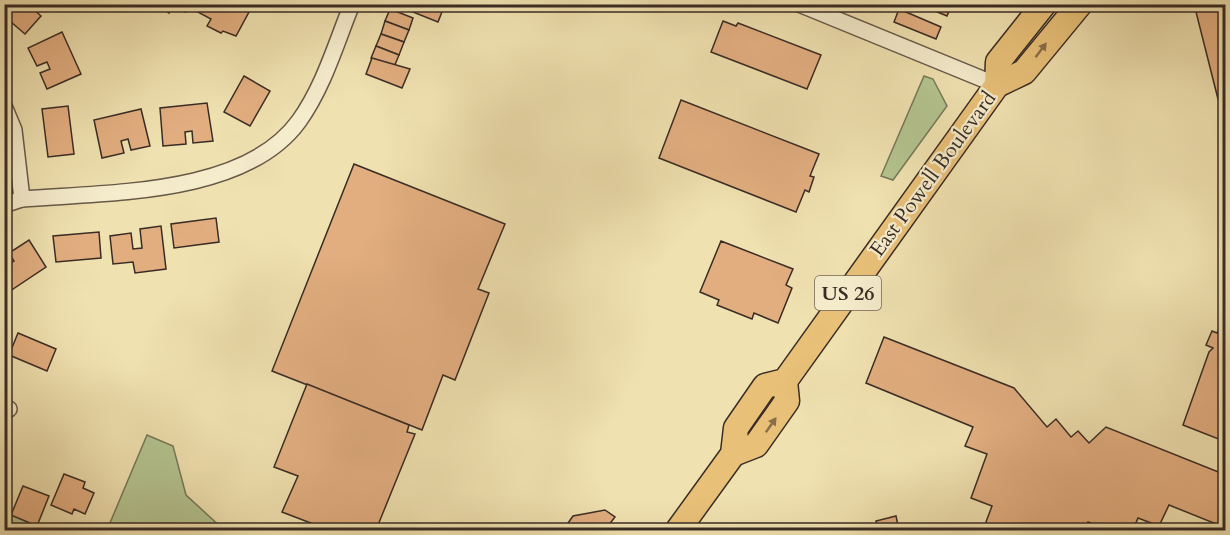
<svg xmlns="http://www.w3.org/2000/svg" width="1230" height="535" viewBox="0 0 1230 535" font-family="Cardo,serif">
<style>
.green{fill:#b4c490;stroke:#76785a;stroke-width:1.5}
.building{fill:#e2ae80;stroke:#392c25;stroke-width:1.5}
.lines{fill:none;stroke-linecap:round;stroke-linejoin:round}
.street-casing{stroke:#675948;stroke-width:18}
.primary-casing{stroke:#392c25;stroke-width:27}
.street{stroke:#f5eccc;stroke-width:15}
.primary{stroke:#e8c078;stroke-width:24}
.oneway{fill:#886f4a}
.labels{text-anchor:middle;dominant-baseline:central;stroke-width:4.5;stroke-linejoin:round;paint-order:stroke}
.shield{fill:#f5eccc;stroke:#716657;stroke-width:1.5}
.shield-label{font-size:20px;font-weight:bold;fill:#392c25}
.street-label{font-size:21px;fill:#392c25;stroke:#f5eccc}
</style>
<rect width="100%" height="100%" fill="#f0e1b0"/>
<filter id="stains"><feTurbulence type="fractalNoise" baseFrequency=".00333" numOctaves="4"/><feColorMatrix values="0 0 0 0 .2 0 0 0 0 .09 0 0 0 0 .02 0 0 0 .5 -.17"/></filter>
<radialGradient id="worn" r=".72"><stop offset=".6" stop-color="#630" stop-opacity="0"/><stop offset="1" stop-color="#630" stop-opacity=".3"/></radialGradient>
<g class="green">
<path d="M924 76 933 79 947 106 893 180 881 176Z"/>
<path d="M147 435 173 446 186 495 224 530H107Z"/>
<path d="M4 512 52 530H31L5 520Z"/>
</g>
<g class="building">
<path d="M4 4H28L41 16 25 34 4 16Z"/>
<path d="M155 4H229L234 7 236 5 249 12 236 36 223 31 221 33 207 26 211 19 187 6 185 12 171 6 169 13Z"/>
<path d="M393 4H445L438 22Z"/>
<path d="M918 4H952L947 16Z"/>
<path d="M1194 4H1226V97L1218 99Z"/>
<path d="M390 9 413 18 409 30 385 21Z"/>
<path d="M899 9 941 27 936 39 894 22Z"/>
<path d="M385 21 409 30 404 42 381 34Z"/>
<path d="M723 21 736 26 738 23 821 55 807 89 711 52Z"/>
<path d="M62 32 81 74 47 89 40 73 50 69 47 62 37 66 28 48Z"/>
<path d="M381 34 404 42 399 55 376 46Z"/>
<path d="M376 46 399 55 394 67 371 58Z"/>
<path d="M372 58 410 69 402 88 366 74Z"/>
<path d="M244 76 270 91 250 126 224 112Z"/>
<path d="M681 100 819 154 810 176 814 177 809 192 805 190 796 212 659 158Z"/>
<path d="M207 103 213 141 193 143 192 131 185 132 186 144 163 146 160 108Z"/>
<path d="M68 106 74 154 48 157 42 109Z"/>
<path d="M141 109 150 146 131 150 128 139 121 141 124 153 102 158 94 120Z"/>
<path d="M354 164 505 224 478 289 489 293 455 380 443 375 422 430 272 371Z"/>
<path d="M216 218 219 242 174 248 171 224Z"/>
<path d="M161 226 166 269 135 273 133 262 113 264 110 236 131 233 133 249 142 248 140 229Z"/>
<path d="M99 232 101 258 56 262 53 236Z"/>
<path d="M29 240 46 267 7 293 4 289V254L11 263 14 261 9 253Z"/>
<path d="M721 241 793 269 786 285 792 288 778 323 754 313 752 319 717 305 719 300 700 292Z"/>
<path d="M1226 312V442L1183 425 1209 352 1213 348 1206 345 1212 331 1217 333Z"/>
<path d="M18 333 56 349 47 371 9 355Z"/>
<path d="M884 337 1014 388 1047 427 1056 419 1071 437 1078 431 1089 443 1106 427 1226 475V528L1169 505 1159 526 1138 518 1133 530H1109L1088 522 1084 530H990L986 522 992 506 971 498 987 454 965 446 973 427 866 383Z"/>
<path d="M307 384 409 425 407 432 415 434 376 530H329L282 512 298 476 274 467Z"/>
<path d="M64 474 85 482 83 488 94 493 85 514 74 509 72 514 51 505Z"/>
<path d="M23 486 49 496 37 526 11 515Z"/>
<path d="M605 510 615 517 605 530H563L573 516Z"/>
<path d="M896 516 899 530H878L876 521Z"/>
</g>
<g class="lines">
<g class="street-casing">
<g id="street">
<path d="M799 4 997 85"/>
<path d="M4 106 14 130 22 199"/>
<path d="M4 205 22 199C107 192 245 196 299 121 324 86 336 43 352 4"/>
<path d="M4 410 9 409"/>
</g>
</g>
<g class="primary-casing">
<g id="primary">
<path d="M997 85 998 62 1044 4"/>
<path d="M733 454 756 445 787 401 785 381"/>
<path d="M678 530 733 454 736 428 765 386 785 381 997 85 1024 72 1080 4"/>
</g>
</g>
<use href="#street" class="street"/>
<use href="#primary" class="primary"/>
</g>
<defs><path id="oneway-solid" d="M-6-.8H1V-3.2L6.5 0L1 3.2V.8H-6Z" transform="scale(1.5)"/></defs>
<g class="oneway">
<use href="#oneway-solid" transform="translate(1041 50) rotate(-53)"/>
<use href="#oneway-solid" transform="translate(771 425) rotate(-55)"/>
</g>
<g class="labels">
<rect class="shield" x="815" y="276" width="66" height="34" rx="4.5"/>
<g class="shield-label">
<text x="848" y="293">US 26</text>
</g>
<g class="street-label">
<text transform="translate(933 174) rotate(-54)">East Powell Boulevard</text>
</g>
</g>
<rect width="1230" height="535" fill="none" stroke="#f0e1b0" stroke-width="24"/>
<rect x="6" y="6" width="1218" height="523" fill="none" stroke="#392c25" stroke-width="3"/>
<rect x="12" y="12" width="1206" height="511" fill="none" stroke="#392c25" stroke-width="1.5"/>
<rect width="100%" height="100%" filter="url(#stains)"/>
<rect width="100%" height="100%" fill="url(#worn)"/>
</svg>
